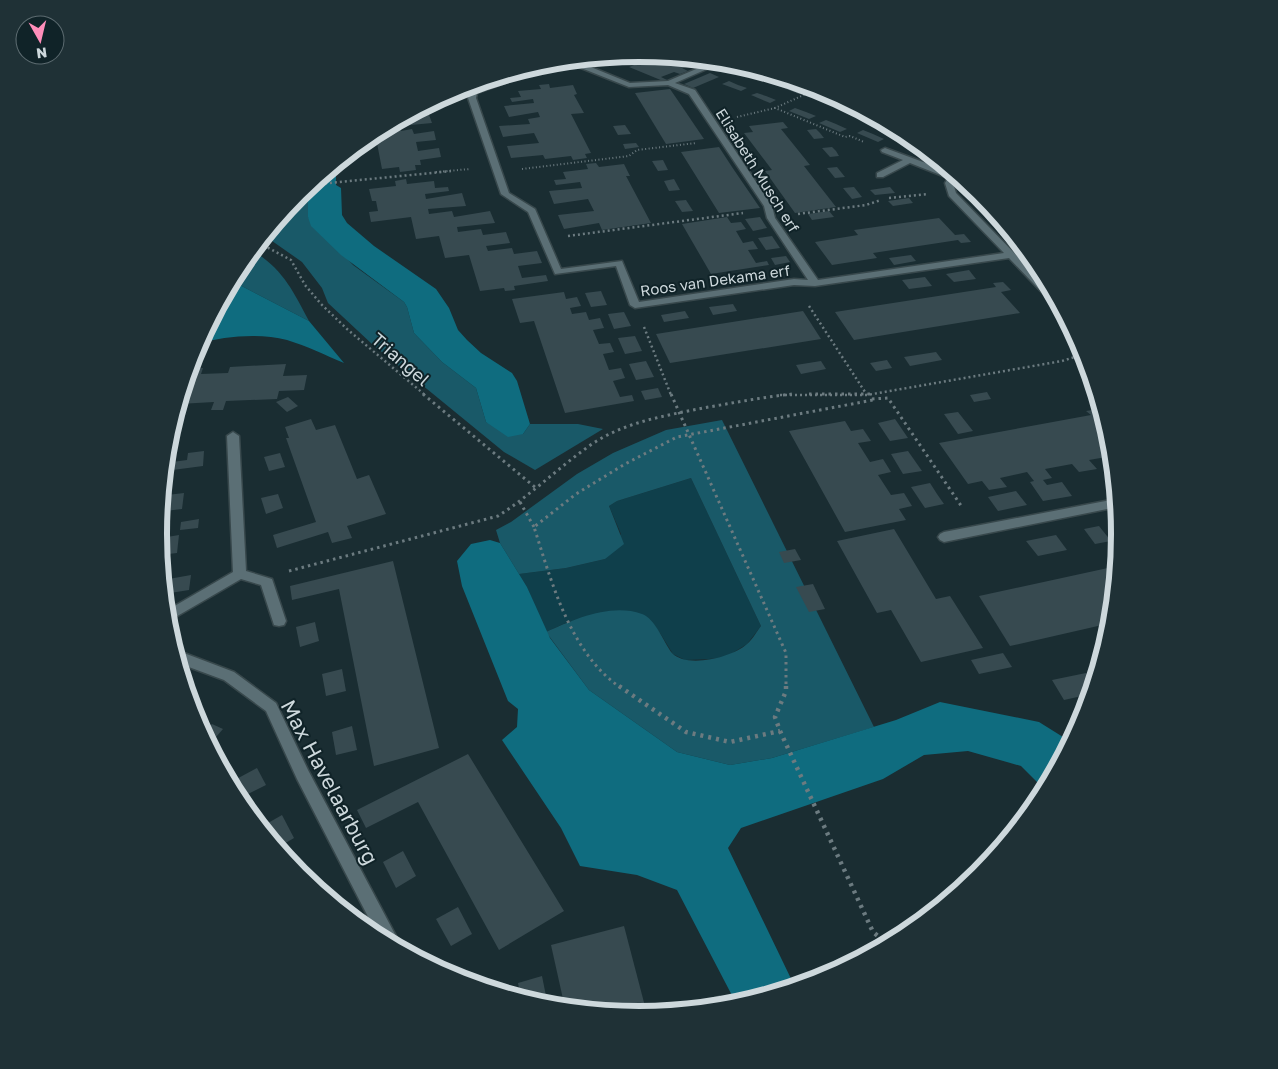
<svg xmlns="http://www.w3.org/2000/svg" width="1278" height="1069" viewBox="0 0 1278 1069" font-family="'Golos Text',sans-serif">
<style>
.green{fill:#0f3f4b}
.forest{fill:#195968}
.water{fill:#0f6c7f}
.building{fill:#374a50}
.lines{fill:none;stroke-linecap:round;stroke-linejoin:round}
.minor-casing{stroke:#38484c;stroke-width:3}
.path-far3{stroke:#6c7b80;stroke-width:2;stroke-dasharray:1 2.5;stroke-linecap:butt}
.path-far2{stroke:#6c7b80;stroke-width:2.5;stroke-dasharray:2 3;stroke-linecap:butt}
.path-far1{stroke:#6c7b80;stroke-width:3;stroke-dasharray:2.5 4;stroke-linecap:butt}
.path{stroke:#6c7b80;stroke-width:4.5;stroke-dasharray:3 5;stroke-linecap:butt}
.minor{fill:#5b6f75;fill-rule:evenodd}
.labels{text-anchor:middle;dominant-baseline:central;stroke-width:4;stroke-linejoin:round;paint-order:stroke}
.far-street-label{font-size:15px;fill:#cdd8dc;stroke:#102328}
.street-label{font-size:18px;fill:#cdd8dc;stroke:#102328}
.near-street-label{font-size:21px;fill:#cdd8dc;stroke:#102328}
.rim{fill:none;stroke:#cdd8dc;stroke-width:6}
</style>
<rect width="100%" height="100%" fill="#1a2d32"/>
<path class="green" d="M691 478 761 626 747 644 726 657 709 659 685 660 673 654 660 633 570 621 546 632 527 587 519 574 566 568 605 559 621 534 609 506 617 501Z"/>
<g class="forest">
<path d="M308 187V217L353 265 404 302 407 307 414 333 442 362 476 388 486 422 523 434 530 424H578L603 429 535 470 504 452 372 344 328 303 322 288 302 262 265 236 299 194Z"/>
<path d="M253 251C283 269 293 291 309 321L232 281 239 267Z"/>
<path d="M722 420 874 727 772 758 730 765 677 752 589 690 546 632C575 619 611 603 642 614 655 618 664 643 672 653 687 669 733 657 747 644 753 639 757 631 761 626L691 478 617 501 609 506 624 544 605 559 566 568 519 574 500 543 496 530 511 522 577 474 613 453 666 430Z"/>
</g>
<g class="water">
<path d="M336 165V185L341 188 342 215 347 223 374 246 436 289 449 308 458 330 467 340 481 353 512 373 517 381 530 424 523 434 508 437 486 422 476 388 442 362 414 333 407 307 404 302 341 255 311 226 308 217V187Z"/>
<path d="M232 281 309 321 344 363C325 355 307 346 287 340 259 333 225 336 198 344Z"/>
<path d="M490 540 500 543 527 587 550 638 589 690 677 752 730 765 772 758 896 720 940 702 1039 722 1071 742 1044 792 1038 783 1021 766 968 751 924 755 883 779 741 828 728 848 795 987 737 1005 677 890 637 875 580 866 561 828 502 740 517 727 518 709 508 701 462 586 457 561 471 544Z"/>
</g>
<g class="building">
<path d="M659 56 705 60 709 62 701 65 695 63 689 66 682 68 688 71 680 74 674 72 661 77 667 80 663 81 629 67Z"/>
<path d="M734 63 767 73 813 87 799 94 728 66Z"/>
<path d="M710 73 719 77 693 88 684 84Z"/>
<path d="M729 81 738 85 747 88 741 91 722 84Z"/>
<path d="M549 84 550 88 573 85 577 94 574 95 584 113 571 114 591 153 585 154 587 158 573 160 571 156 545 159 543 155 511 158 507 146 539 143 534 133 503 137 499 126 530 124 528 119 540 117 538 112 509 117 504 106 534 103 533 99 512 102 510 98 521 97 518 91 541 89 539 85Z"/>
<path d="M670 89 681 105 704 139 666 144 635 93Z"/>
<path d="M823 90 880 121V122L812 95Z"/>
<path d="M453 91 456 101 433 102 442 98Z"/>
<path d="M757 93 766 96 776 100 770 103 751 95Z"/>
<path d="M795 108 806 112 816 116 809 119 789 111Z"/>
<path d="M428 112 432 123 400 126 401 131 412 129 414 134 434 131 436 140 416 142 418 151 439 148 441 157 420 160 421 165H415L416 170 400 172 399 167 382 169 375 133 410 115Z"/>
<path d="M826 120 836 124 847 129 840 132 819 123Z"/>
<path d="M783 122 788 128 781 129 810 165 804 166 836 207 795 213 765 171 772 170 744 133 753 132 749 126Z"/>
<path d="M625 125 631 134 618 135 613 126Z"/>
<path d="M816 129 820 133 824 138 814 139 807 130Z"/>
<path d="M863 130 873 134 884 139 878 142 857 133Z"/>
<path d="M636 143 639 147 625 149 623 144Z"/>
<path d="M719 147 732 167 760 208 719 213 681 152Z"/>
<path d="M832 147 836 151 839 156 830 157 822 148Z"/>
<path d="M663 160 668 170 658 171 652 161Z"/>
<path d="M596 163 599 167 624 164 630 176H626L651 223 602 230 599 223 564 229 558 215 594 211 588 199 554 204 549 191 582 188 580 182 556 185 554 180 566 179 563 172 588 169 586 164Z"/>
<path d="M837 167 845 177 835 178 827 168Z"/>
<path d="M406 179 407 184 434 181 435 188 448 187 449 191 425 194 426 199 462 193 466 206 428 209 429 214 452 211 454 217 490 211 495 223 457 227 458 232 481 229 483 235 506 232 510 243 486 246 488 251 512 248 514 254 537 251 542 263 518 266 522 278 546 275 548 281 514 286 515 290 505 291 504 288 480 291 469 255 445 258 439 236 416 239 411 217 371 222 369 212 378 211 376 201H372L369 189 396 186 395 181Z"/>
<path d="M674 179 680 190 669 191 664 181Z"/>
<path d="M854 187 862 197 852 199 843 188Z"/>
<path d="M890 187 895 193 875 195 870 190Z"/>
<path d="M909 198 913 203 893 206 888 201Z"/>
<path d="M686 200 693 211 682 212 675 201Z"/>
<path d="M829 211 834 217 812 220 808 214Z"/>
<path d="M727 217 731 223 741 222 746 229 736 231 743 243 753 241 758 249 748 250 756 263 767 261 769 265 711 274 682 224Z"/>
<path d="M760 217 767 228 753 231 745 219Z"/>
<path d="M939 218 955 235 964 234 971 242 961 243 958 240 873 253 877 258 832 265 815 242 858 235 854 230Z"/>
<path d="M772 236 780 248 766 250 758 238Z"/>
<path d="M911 255 916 261 894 265 889 258Z"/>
<path d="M786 256 790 262 775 265 771 258Z"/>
<path d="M969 270 976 279 954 282 946 274Z"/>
<path d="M925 277 932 286 909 289 902 280Z"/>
<path d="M1003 282 1011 290 1001 292 1020 313 854 340 835 312 996 287 993 283Z"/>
<path d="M601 291 607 305 591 307 585 293Z"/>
<path d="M564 292 566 299 577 297 581 306 570 308 572 314 586 312 589 320 600 318 604 328 593 330 599 344 610 343 614 352 603 354 609 370 621 368 625 378 613 381 620 397 632 395 634 401 565 413 534 321 520 323 512 299Z"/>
<path d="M733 304 737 311 713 315 709 307Z"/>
<path d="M685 311 689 318 664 322 661 315Z"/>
<path d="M803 311 821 339 670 363 656 334Z"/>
<path d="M624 312 631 326 614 329 608 314Z"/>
<path d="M635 336 642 351 625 354 618 338Z"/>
<path d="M936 352 942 360 910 366 904 357Z"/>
<path d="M887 360 892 368 876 371 870 363Z"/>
<path d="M646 361 654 377 636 380 629 364Z"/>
<path d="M821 361 826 369 801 374 796 365Z"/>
<path d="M286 364 283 376 307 375 304 390 279 391 277 399 226 401 223 410H211L214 402 179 404 189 369 203 368 201 374 228 373 230 367Z"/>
<path d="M658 388 662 397 645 400 641 391Z"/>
<path d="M987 392 991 399 974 402 970 395Z"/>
<path d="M288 397 298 406 287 412 276 402Z"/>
<path d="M1099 409 1104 421 1098 422 1109 435 1112 456 1089 460 1097 469 1079 472 1072 464 1045 469 1052 478 1043 480 1047 485 1062 482 1072 496 1043 501 1030 482 1034 481 1027 472 1000 478 1007 487 989 490 982 481 968 484 939 443 1091 415 1086 411Z"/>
<path d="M958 412 973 431 958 434 944 414Z"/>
<path d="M311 419 316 430 335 425 357 479 369 475 386 514 347 526 352 538 332 543 328 532 277 548 273 535 316 522 286 438H289L285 427Z"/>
<path d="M895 419 908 438 890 441 878 423Z"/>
<path d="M845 421 851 431 863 429 871 441 858 443 870 462 883 459 891 472 878 475 891 495 904 493 912 506 899 509 906 520 845 532 789 431Z"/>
<path d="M204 451 203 466 165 471V463L187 460 188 453Z"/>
<path d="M908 451 922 471 903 474 891 454Z"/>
<path d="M280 453 285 467 269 471 264 457Z"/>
<path d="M930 483 937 494 944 504 925 508 911 487Z"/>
<path d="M1016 491 1027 505 998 511 988 497Z"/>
<path d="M184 493 182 509 165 511 167 495Z"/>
<path d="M278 494 283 508 266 514 261 498Z"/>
<path d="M199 519 198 528 180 530 181 522Z"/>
<path d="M1099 526 1111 541 1095 544 1084 529Z"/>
<path d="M894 529 936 599 950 596 983 648 921 662 891 610 877 613 837 541Z"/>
<path d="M179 535 177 553 160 555 161 538Z"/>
<path d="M1056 535 1067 550 1038 556 1026 541Z"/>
<path d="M795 549 801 560 784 563 779 552Z"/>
<path d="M393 561 439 748 374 766 339 589 292 600 290 586Z"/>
<path d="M1117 566 1111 623 1010 646 979 596Z"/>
<path d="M191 575 189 590 164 594 163 580Z"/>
<path d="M813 584 825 609 809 612 796 587Z"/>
<path d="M315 622 319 641 300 647 296 627Z"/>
<path d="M1003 653 1012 667 979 674 971 660Z"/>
<path d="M342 669 346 691 326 696 322 674Z"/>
<path d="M1086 673 1093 684 1091 694 1064 700 1052 680Z"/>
<path d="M212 724 223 729 209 745 203 734Z"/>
<path d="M352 726 357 750 336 755 332 732Z"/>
<path d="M468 754 564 911 499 950 418 802 366 828 357 810Z"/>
<path d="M257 768 266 785 238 799 229 783Z"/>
<path d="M282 815 294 838 277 848 261 827Z"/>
<path d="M403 851 416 876 396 888 383 862Z"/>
<path d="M458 907 472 934 451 946 436 919Z"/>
<path d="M624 926 647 1014 565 1008 551 945Z"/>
<path d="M542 976 548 1006 521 999 518 983Z"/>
<path d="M720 995 724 1007 704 1009 701 1001Z"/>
</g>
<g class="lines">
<g class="minor-casing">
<g id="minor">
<path d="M581 59V63L630 83 668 81 715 61 723 62 675 83 695 90 772 206 775 218 818 280 1004 253 949 196 945 183 948 178 910 163 883 177H877V173L903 160 882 152 881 150 885 148 953 173 958 177 953 183 956 193 1052 292 1060 307 1055 306 1009 258 815 286 794 285 635 308 630 305 616 266 555 274 528 212 501 194 468 98 471 90 534 67 574 62V60ZM576 66 629 87 668 85 689 94 764 206 767 218 808 280 794 279 639 302 622 261 561 269 535 209 509 193 476 98 477 93 538 71Z"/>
<path d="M233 432 239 436 246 571 272 579 286 621 284 625 279 626 274 625 261 585 241 579 167 622 166 611 233 572 227 436Z"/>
<path d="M1116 499 1117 507 944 542 940 540 938 537 940 534 944 532Z"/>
<path d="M176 650 234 672 276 703 308 770 397 938 400 944 398 948 379 938 297 779 266 711 224 680 178 663 174 651Z"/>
</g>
</g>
<g class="path-far3">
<path d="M817 89 775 108 845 137 850 136 864 142"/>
<path d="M737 117 775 108"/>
<path d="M522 169 629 156 637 150 696 143"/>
<path d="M436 172 470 169"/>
</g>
<g class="path-far2">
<path d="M310 185 451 171"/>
<path d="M889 198 928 194"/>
<path d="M798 214 866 205 881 200"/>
<path d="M568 236 743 213"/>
<path d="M259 243 291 260 305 285 321 304 347 329 425 395"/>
<path d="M809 306 867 395"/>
<path d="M644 327 671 395"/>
<path d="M780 395H867L1062 361 1084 354"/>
</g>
<g class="path-far1">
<path d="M423 394 536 488"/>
<path d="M671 394 786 653V688"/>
<path d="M809 394H872"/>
<path d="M872 399 888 398 962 507"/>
<path d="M520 502 534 527"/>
<path d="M289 571 498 516C531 495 559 467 592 444 625 422 664 416 703 408 733 403 763 397 793 394"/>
<path d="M621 688C570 653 552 583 534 527L576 494 625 464 677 437 873 400"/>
</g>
<g class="path">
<path d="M619 686 686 732 730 742 780 731"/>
<path d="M786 686V691L775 717 780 731 873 932 888 944"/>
</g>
<use href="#minor" class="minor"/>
</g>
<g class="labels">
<g class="far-street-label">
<text transform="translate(758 170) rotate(58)">Elisabeth Musch erf</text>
<text transform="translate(715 280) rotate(-8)">Roos van Dekama erf</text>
</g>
<g class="street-label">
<text transform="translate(401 359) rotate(41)">Triangel</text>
</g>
<g class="near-street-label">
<text transform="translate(330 782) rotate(62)">Max Havelaarburg</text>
</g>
</g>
<path d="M0 0H1278V1069H0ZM167 534a472 472 0 1 1 944 0a472 472 0 1 1-944 0Z" fill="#1f3136" fill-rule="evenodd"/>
<path class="rim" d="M167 534a472 472 0 1 1 944 0a472 472 0 1 1-944 0Z"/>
<g transform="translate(40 40) rotate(172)"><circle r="24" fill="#102328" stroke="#5c6b70"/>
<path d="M0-4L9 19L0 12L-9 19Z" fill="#ff8eba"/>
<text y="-8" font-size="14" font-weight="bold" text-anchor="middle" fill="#cdd8dc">N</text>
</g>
</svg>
